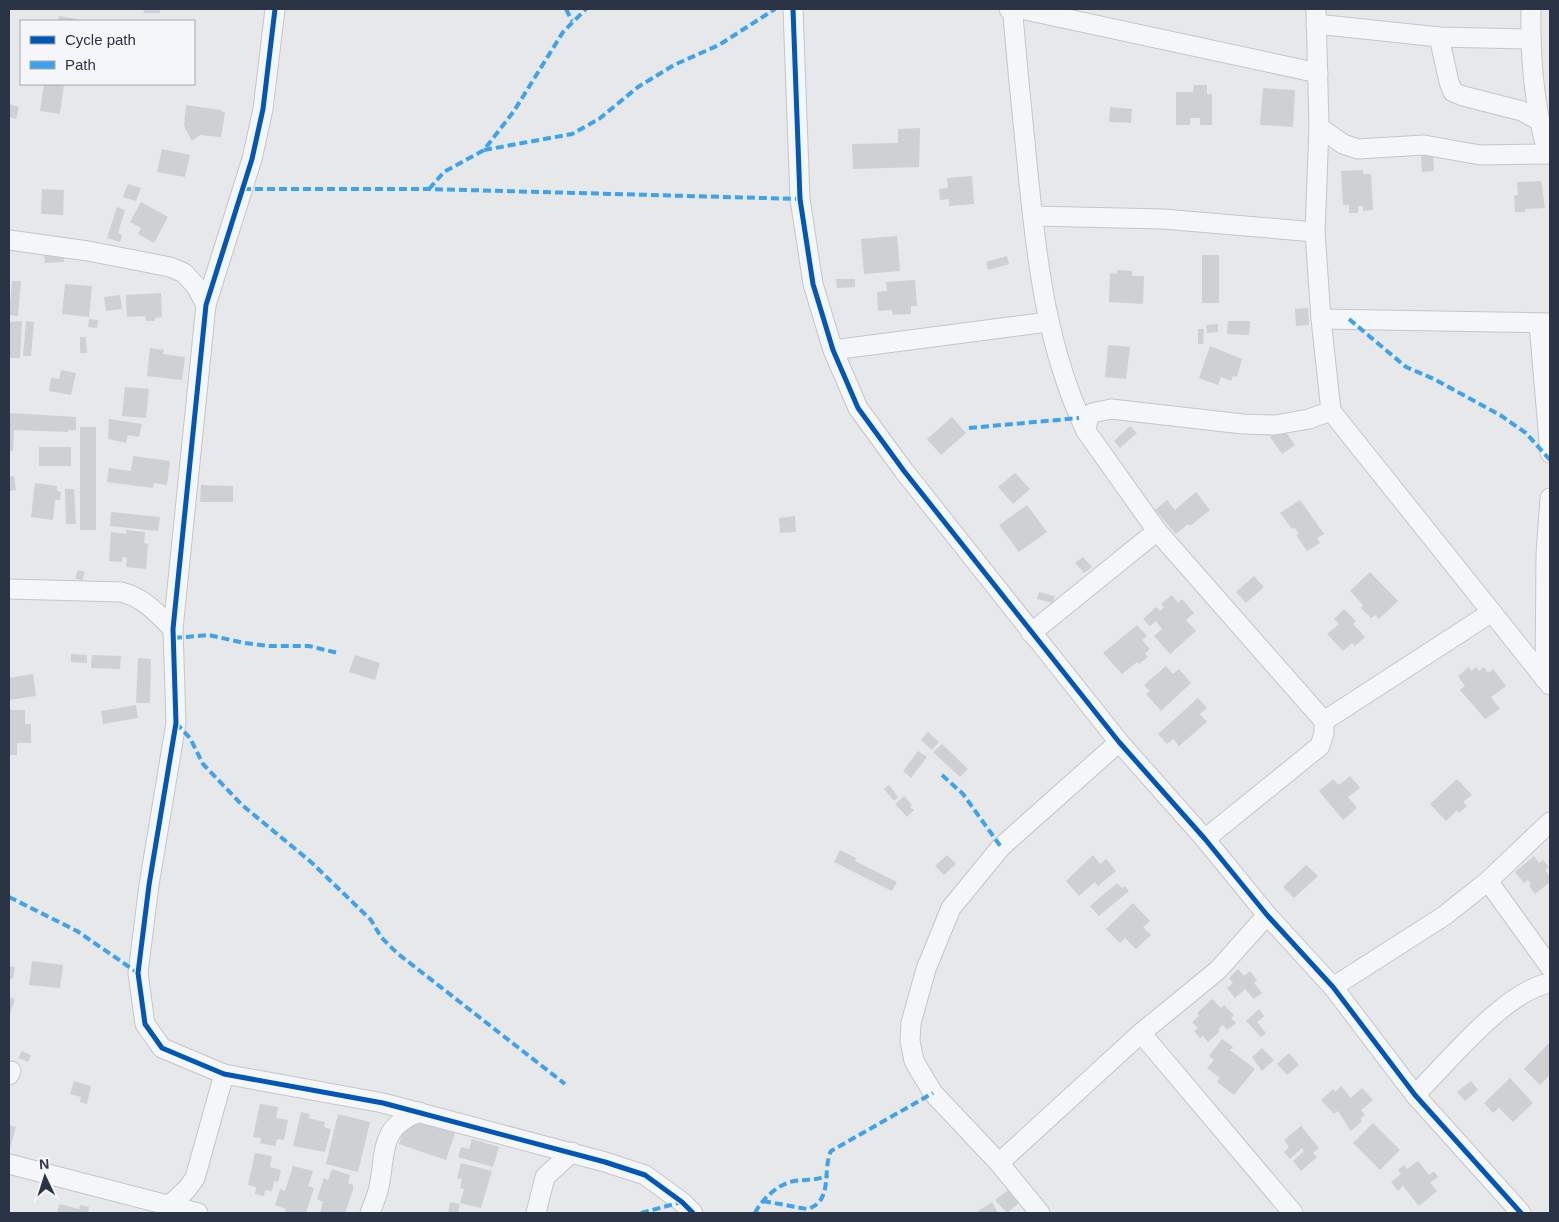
<svg xmlns="http://www.w3.org/2000/svg" width="1559" height="1222" viewBox="0 0 1559 1222" font-family="Helvetica,sans-serif">
<style>
.building{fill:#ced0d3}
.lines{fill:none;stroke-linecap:round;stroke-linejoin:round}
.minor-casing{stroke:#c4c6c8;stroke-width:21}
.minor{stroke:#f5f6f7;stroke-width:19}
.quiet{stroke:#3ea3ec;stroke-width:4;stroke-dasharray:8 4;stroke-linecap:butt}
.cycleway-casing{stroke:#f4f6f9;stroke-width:8}
.cycleway{stroke:#0057b8;stroke-width:5}
</style>
<rect width="100%" height="100%" fill="#e6e8ea"/>
<g class="building">
<path d="M143 9H160V13H144Z"/>
<path d="M59 16 76 19V21H58Z"/>
<path d="M44 84H64L60 114 40 111Z"/>
<path d="M1194 85H1207V94H1212V125H1200V118H1190V125H1176V92H1193Z"/>
<path d="M1263 88 1295 90 1293 127 1260 125Z"/>
<path d="M9 104 19 107 16 119 9 117Z"/>
<path d="M186 105 220 110 225 113 221 137 200 135 192 141 184 126Z"/>
<path d="M1110 107 1132 109 1131 123 1109 122Z"/>
<path d="M920 128 919 167 853 169 852 144 898 143V129Z"/>
<path d="M162 149 190 155 185 177 157 172Z"/>
<path d="M1433 155 1434 171 1422 172 1421 156Z"/>
<path d="M1363 170V174H1371L1373 210 1363 211V206H1358V213H1349V205H1343L1341 171Z"/>
<path d="M972 176 974 204 949 206V199L940 200 939 189 948 188 947 178Z"/>
<path d="M1541 181 1545 208 1525 209V212H1515L1514 196 1518 195 1517 182Z"/>
<path d="M128 184 141 188 136 201 123 197Z"/>
<path d="M42 189 64 190 63 215 41 214Z"/>
<path d="M141 202 168 217 154 243 138 234 141 228 130 222Z"/>
<path d="M117 207 125 210 118 233 122 235 120 242 107 238Z"/>
<path d="M897 236 900 271 864 274 861 239Z"/>
<path d="M63 252 64 262 45 263 44 254Z"/>
<rect x="1202" y="255" width="17" height="48"/>
<path d="M1007 256 1009 264 988 270 986 262Z"/>
<path d="M1117 270 1132 271V276H1144L1143 304 1109 302 1110 273 1117 274Z"/>
<path d="M836 279H855V287L837 288Z"/>
<path d="M915 280 917 306H911V314L893 315 892 310 878 311 877 292 887 291 886 282Z"/>
<path d="M12 281H21L18 316 9 315Z"/>
<path d="M65 284 92 286 89 317 62 314Z"/>
<path d="M161 293 162 317 155 318V321H146L145 316 127 317 126 295Z"/>
<path d="M120 295 122 309 106 311 104 297Z"/>
<path d="M1308 308 1309 325 1296 326 1295 309Z"/>
<path d="M89 319 98 320 97 328 88 327Z"/>
<path d="M22 321 20 358H9V322Z"/>
<path d="M26 321 34 322 31 356H23Z"/>
<path d="M1228 321H1250L1249 335 1227 334Z"/>
<path d="M1218 324V332L1207 333 1206 325Z"/>
<path d="M1198 329H1204L1203 344H1198Z"/>
<path d="M80 337H86L87 353H80Z"/>
<path d="M1108 345 1130 347 1126 379 1105 377Z"/>
<path d="M1210 346 1242 359 1237 377 1233 376 1231 381 1221 377 1218 385 1199 378Z"/>
<path d="M150 348 164 350 163 354 185 357 182 380 147 376Z"/>
<path d="M61 370 76 373 71 395 49 391 51 378 59 379Z"/>
<path d="M125 387 149 389 146 418 122 416Z"/>
<path d="M9 413 76 417V430H68V432L14 430 13 451H9Z"/>
<path d="M952 417 966 433 941 455 927 439Z"/>
<path d="M109 419 142 424 139 437 128 435 126 443 108 439Z"/>
<path d="M1130 426 1137 433 1120 448 1114 441Z"/>
<rect x="80" y="427" width="16" height="103"/>
<path d="M1283 428 1295 445 1282 454 1270 437Z"/>
<rect x="39" y="447" width="32" height="19"/>
<path d="M133 456 170 461 167 485 154 483 153 488 107 482 109 468 131 471Z"/>
<path d="M1015 473 1030 489 1013 504 998 487Z"/>
<path d="M14 476 16 490 9 491V477Z"/>
<path d="M35 483 57 486V491L61 492 60 500H55L53 520 31 517Z"/>
<path d="M201 485 233 486V502H200Z"/>
<path d="M65 489H74L76 524H66Z"/>
<path d="M1196 492 1210 510 1190 526 1188 524 1176 534 1155 510 1167 500 1175 510Z"/>
<path d="M1300 500 1324 534 1317 538 1320 543 1307 551 1296 535 1299 534 1295 528 1292 529 1280 513Z"/>
<path d="M1027 505 1047 532 1019 552 999 525Z"/>
<path d="M111 512 160 517 158 531 110 526Z"/>
<path d="M795 516 796 532 780 533 779 518Z"/>
<path d="M126 530 145 532 144 543 148 544 146 569 126 567 127 558 122 557V562L109 561 111 532 126 534Z"/>
<path d="M1083 557 1092 567 1084 573 1075 563Z"/>
<path d="M78 570 85 572 82 581 75 578Z"/>
<path d="M1370 572 1398 601 1379 619 1375 615 1371 618 1361 608 1363 605 1350 591Z"/>
<path d="M1254 576 1264 587 1246 603 1236 592Z"/>
<path d="M1039 592 1055 596 1053 603 1037 599Z"/>
<path d="M1172 595 1178 603 1182 599 1194 613 1186 620 1196 631 1170 654 1154 636 1162 629 1156 621 1150 626 1143 619 1156 607 1160 611 1164 607 1161 604Z"/>
<path d="M1344 609 1356 621 1353 624 1365 637 1355 646 1352 643 1343 651 1327 634 1339 624 1334 619Z"/>
<path d="M1137 625 1147 636 1142 640 1150 649 1145 654 1148 657 1139 664 1137 662 1122 674 1103 653Z"/>
<path d="M71 654 87 655V663L71 662Z"/>
<path d="M92 655 121 656 120 669 91 668Z"/>
<path d="M355 655 380 663 375 680 349 672Z"/>
<path d="M138 658 151 659 150 703H136Z"/>
<path d="M1166 666 1173 674 1179 669 1191 683 1161 711 1146 694 1150 691 1144 685Z"/>
<path d="M1469 667 1471 671 1476 667 1479 671 1484 667 1488 673 1493 669 1506 686 1491 697 1500 709 1485 719 1460 690 1465 686 1458 676Z"/>
<path d="M33 674 36 696 9 700V678Z"/>
<path d="M1198 698 1207 708 1200 714 1207 722 1179 746 1173 739 1167 744 1158 734Z"/>
<path d="M136 705 138 718 103 724 101 711Z"/>
<path d="M9 710H25V724H31V743H17V755H9Z"/>
<path d="M928 732 939 742 932 750 921 740Z"/>
<path d="M942 744 968 769 960 777 933 752Z"/>
<path d="M918 751 927 757 911 778 903 771Z"/>
<path d="M1350 776 1360 788 1348 797 1357 808 1343 820 1319 791 1333 779 1339 785Z"/>
<path d="M1457 779 1472 795 1463 802 1467 806 1459 813 1457 810 1446 821 1430 804Z"/>
<path d="M889 785 898 797 894 801 884 789Z"/>
<path d="M904 796 912 805 910 807 914 810 907 817 895 804Z"/>
<path d="M840 850 856 858 855 861 897 882 892 891 834 862Z"/>
<path d="M947 855 956 864 944 875 935 866Z"/>
<path d="M1093 855 1100 864 1106 859 1116 871 1098 886 1095 882 1079 896 1066 881Z"/>
<path d="M1534 856 1539 863 1543 860 1549 867 1545 870 1550 876V882L1535 894 1529 886 1531 884 1528 880 1524 883 1515 872Z"/>
<path d="M1306 865 1318 876 1294 898 1283 887Z"/>
<path d="M1117 883 1122 888 1125 886 1129 891 1099 916 1090 906Z"/>
<path d="M1133 903 1150 921 1143 927 1151 935 1136 949 1125 938 1120 943 1106 929Z"/>
<path d="M32 961 63 965 60 988 29 985Z"/>
<path d="M9 966 15 967 13 979 9 978Z"/>
<path d="M1238 969 1244 976 1250 971 1257 980 1254 983 1262 993 1254 999 1245 989 1235 998 1227 988 1233 983 1229 978Z"/>
<path d="M9 997 15 999 9 1017Z"/>
<path d="M1212 999 1221 1008 1224 1005 1234 1015 1231 1018 1236 1023 1227 1030 1223 1025 1218 1029 1220 1031 1208 1042 1203 1036 1200 1038 1194 1031 1198 1028 1192 1022 1199 1016 1197 1013Z"/>
<path d="M1259 1009 1264 1016 1257 1022 1266 1033 1261 1037 1246 1021Z"/>
<path d="M1222 1039 1233 1047 1230 1050 1255 1069 1234 1095 1217 1082 1220 1078 1207 1068 1214 1060 1209 1056Z"/>
<path d="M1549 1043 1550 1075 1540 1085 1524 1069Z"/>
<path d="M1262 1048 1274 1060 1262 1071 1252 1057Z"/>
<path d="M22 1051 31 1055 28 1062 18 1058Z"/>
<path d="M1289 1053 1299 1065 1287 1075 1277 1064Z"/>
<path d="M1510 1078 1533 1103 1513 1122 1499 1108 1493 1113 1484 1103Z"/>
<path d="M74 1081 91 1086 87 1104 80 1102 81 1097 70 1094Z"/>
<path d="M1471 1081 1478 1090 1465 1101 1457 1092Z"/>
<path d="M1341 1086 1351 1098 1362 1088 1373 1100 1361 1110 1365 1115 1360 1119 1362 1121 1351 1131 1338 1111 1334 1114 1321 1100 1333 1089 1335 1092Z"/>
<path d="M260 1104 278 1107 276 1118 288 1120 284 1140 277 1139 275 1146 260 1143 261 1138 253 1137Z"/>
<path d="M301 1112 310 1114 308 1118 325 1122 324 1127 331 1129 325 1152 293 1146Z"/>
<path d="M338 1114 370 1122 358 1172 326 1164Z"/>
<path d="M408 1117 455 1133 446 1160 399 1144Z"/>
<path d="M1373 1123 1400 1150 1380 1170 1353 1143Z"/>
<path d="M9 1125 16 1127 9 1152Z"/>
<path d="M1301 1126 1319 1148 1313 1153 1317 1157 1301 1171 1293 1161 1304 1151 1302 1148 1290 1159 1284 1152 1289 1147 1284 1140Z"/>
<path d="M472 1139 499 1147 493 1167 458 1157 461 1147 469 1149Z"/>
<path d="M255 1153 272 1156 270 1167 281 1170 278 1182 274 1181 272 1191 265 1190 264 1196 255 1194 256 1187 248 1185Z"/>
<path d="M1418 1161 1429 1175 1434 1171 1438 1177 1430 1183 1437 1191 1419 1206 1403 1186 1398 1191 1391 1182 1401 1174 1398 1170 1404 1165 1407 1169Z"/>
<path d="M461 1163 492 1171 481 1208 460 1203 464 1189 460 1188 462 1179 457 1178Z"/>
<path d="M293 1166 313 1171 308 1186 314 1188 306 1213H285L286 1209 275 1205 280 1189 285 1191Z"/>
<path d="M332 1169 350 1175 348 1183 353 1185V1190L345 1213H320L323 1202 317 1199 324 1178 328 1180Z"/>
<path d="M1008 1190 1019 1203 1007 1213 995 1200Z"/>
<path d="M450 1202 460 1204 458 1213H448Z"/>
<path d="M992 1202 998 1213H975Z"/>
<path d="M59 1204 79 1209 80 1205 89 1207 88 1213H57Z"/>
</g>
<g class="lines">
<g class="minor-casing">
<g id="minor">
<path d="M275 9 263 109 252 159 206 305 173 629 176 723 149 885 138 973 145 1024 162 1048 224 1074 383 1103 605 1162 645 1175 682 1202 693 1213"/>
<path d="M793 9 800 199 813 284 833 350 858 408 904 471 1119 742 1205 839 1267 915 1333 987 1415 1095 1521 1213"/>
<path d="M1009 9 1013 14C1017 67 1023 120 1028 173 1037 263 1047 349 1086 431L1157 531 1324 721V733L1320 746 1205 839"/>
<path d="M1021 9 1318 73"/>
<path d="M1316 9 1319 127 1315 232 1321 319 1331 411 1550 685"/>
<path d="M1531 9C1530 58 1534 107 1548 154"/>
<path d="M1316 24 1439 37 1531 39"/>
<path d="M1439 37 1449 82 1453 92 1463 96 1522 111 1538 120"/>
<path d="M1319 127 1343 144 1358 149 1424 145 1480 155 1550 154"/>
<path d="M1033 216 1163 219 1315 232"/>
<path d="M9 240 88 251 170 267 184 273 196 286 206 305"/>
<path d="M1321 319 1550 323"/>
<path d="M1539 323 1550 453"/>
<path d="M833 350 1048 322"/>
<path d="M1086 431 1088 419 1092 413 1111 409 1243 424 1275 425 1309 419 1331 411"/>
<path d="M9 589 121 592C143 597 157 613 173 629"/>
<path d="M1031 633 1157 531"/>
<path d="M1545 679 1546 555 1550 498"/>
<path d="M1324 721 1492 612"/>
<path d="M1488 881 1550 967"/>
<path d="M1333 987 1444 916 1488 881 1550 822"/>
<path d="M1141 1033 1293 1213"/>
<path d="M9 1075 11 1071"/>
<path d="M1415 1095C1447 1063 1506 990 1550 983"/>
<path d="M999 1163 1141 1033 1218 970 1267 915"/>
<path d="M9 1164 198 1213"/>
<path d="M170 1205 187 1189 195 1178 224 1074"/>
<path d="M370 1213C373 1205 377 1196 379 1187 386 1152 379 1127 419 1112"/>
<path d="M536 1213 545 1177 572 1152"/>
<path d="M1040 1213 999 1163 933 1093 914 1061 910 1041 911 1023 926 969 951 908 1001 847 1119 742"/>
</g>
</g>
<use href="#minor" class="minor"/>
<g class="quiet">
<path d="M566 9 572 21"/>
<path d="M484 150 572 134 599 119 638 87 674 65 719 45 775 9"/>
<path d="M243 189H429L800 199"/>
<path d="M429 189 444 172 484 150 514 111 563 32 586 9"/>
<path d="M1349 319 1406 367 1434 379 1500 415 1526 433 1550 460"/>
<path d="M969 428 1079 418"/>
<path d="M174 638 209 635 244 643 270 646H309L338 653"/>
<path d="M176 723 190 738 203 764 242 805 311 862 371 920 381 937 397 953 565 1084"/>
<path d="M942 775 963 794 1001 847"/>
<path d="M9 897 77 931 138 973"/>
<path d="M763 1201 807 1209C834 1202 822 1169 831 1151L933 1093"/>
<path d="M641 1213 682 1202"/>
<path d="M755 1213C762 1199 778 1184 794 1181 807 1179 816 1181 828 1175"/>
</g>
<g class="cycleway-casing">
<g id="cycleway">
<path d="M275 9 263 109 252 159 206 305 173 629 176 723 149 885 138 973 145 1024 162 1048 224 1074 383 1103 605 1162 645 1175 682 1202 693 1213"/>
<path d="M793 9 800 199 813 284 833 350 858 408 904 471 1119 742 1205 839 1267 915 1333 987 1415 1095 1521 1213"/>
</g>
</g>
<use href="#cycleway" class="cycleway"/>
</g>
<rect width="1559" height="1222" fill="none" stroke="#2b3445" stroke-width="20"/>
<rect x="20" y="20" width="175" height="65" fill="#f4f6f9" stroke="#a4a8b1"/>
<rect x="30" y="36" width="25" height="8" fill="#0057b8" stroke="#a4a8b1"/>
<text x="65" y="45" font-size="15" fill="#2b3445">Cycle path</text>
<rect x="30" y="61" width="25" height="8" fill="#3ea3ec" stroke="#a4a8b1"/>
<text x="65" y="70" font-size="15" fill="#2b3445">Path</text>
<g transform="translate(45 1177) rotate(356)" stroke="#f4f6f9" stroke-width="4" paint-order="stroke">
<path d="M0-4L9 19L0 12L-9 19Z" fill="#2b3445"/>
<text y="-8" font-size="14" font-weight="bold" text-anchor="middle" fill="#2b3445">N</text>
</g>
</svg>
